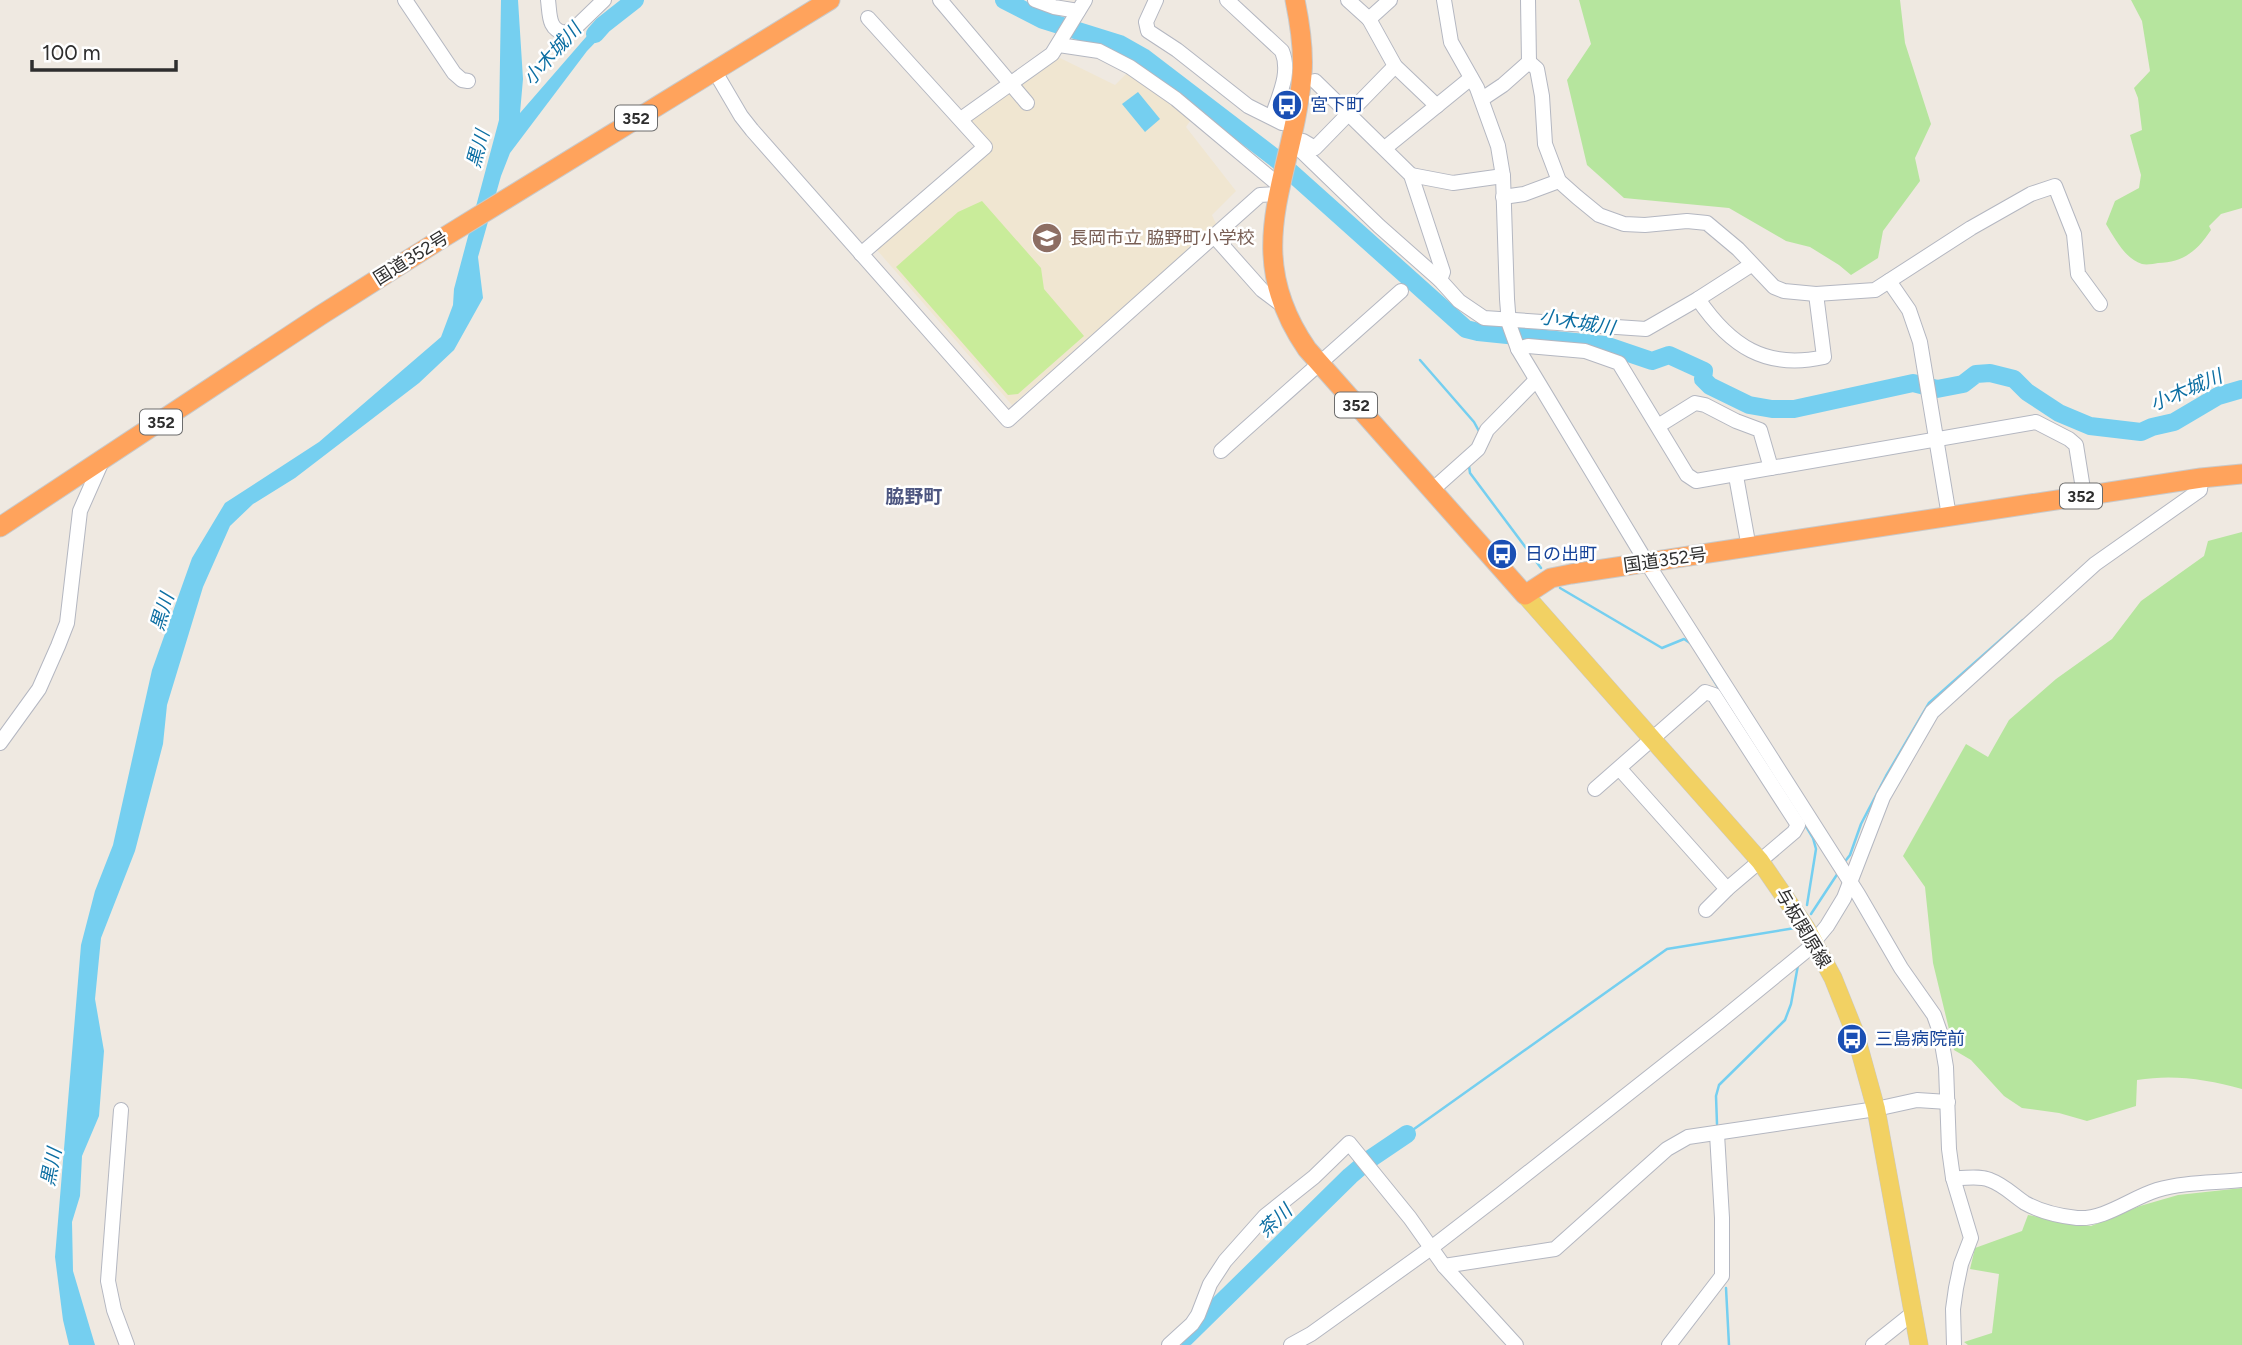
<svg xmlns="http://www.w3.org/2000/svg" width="2242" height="1345" viewBox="0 0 2242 1345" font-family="Figtree,'Noto Sans JP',sans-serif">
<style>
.education{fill:#f0e6d1}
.green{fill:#b6e59e}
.pitch{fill:#c9ec9a}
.water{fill:#75cff0}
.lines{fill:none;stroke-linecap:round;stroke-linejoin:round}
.stream{stroke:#75cff0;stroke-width:2.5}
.river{stroke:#75cff0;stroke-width:18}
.minor-casing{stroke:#b4b7c1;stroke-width:16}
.major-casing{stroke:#c9c9c9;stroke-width:19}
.highway-casing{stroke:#c9c9c9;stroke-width:21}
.minor{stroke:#fff;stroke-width:14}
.major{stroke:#f2d163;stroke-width:18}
.highway{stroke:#ffa35c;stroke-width:19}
.labels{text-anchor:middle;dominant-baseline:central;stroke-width:5;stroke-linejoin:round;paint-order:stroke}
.shield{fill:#fff;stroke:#6d6d6d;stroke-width:2}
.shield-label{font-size:16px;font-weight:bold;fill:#2e2e2e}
.transit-label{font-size:18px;fill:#164399;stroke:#fff;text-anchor:start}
.education-label{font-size:18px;fill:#785e54;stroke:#fff;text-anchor:start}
.street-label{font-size:18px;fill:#2e2e2e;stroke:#fff}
.water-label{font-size:19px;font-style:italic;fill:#0d6fa3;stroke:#fff}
.neighbourhood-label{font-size:19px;font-weight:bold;fill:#4d5680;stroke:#fff}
</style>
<rect width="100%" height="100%" fill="#efe9e1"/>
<path class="education" d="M1056 56 1115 85 1129 71 1192 118 1186 127 1236 191 1212 215 1217 226 1012 405 877 250 992 148 968 119Z"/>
<g class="green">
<path d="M1579 0H1900L1905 43 1931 124 1915 158 1920 181 1883 231 1878 258 1851 275 1839 265 1810 247 1786 241 1729 208 1624 198 1587 165 1567 80 1591 44Z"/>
<path d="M2131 0H2242V208L2221 214 2209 226 2211 230C2197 251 2184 262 2158 263 2154 264 2146 265 2142 264 2125 259 2114 237 2106 224L2115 201 2139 188 2141 175 2130 135 2142 130 2138 98 2134 88 2150 71 2142 21Z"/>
<path d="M2242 532V1089C2206 1079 2173 1074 2137 1080L2136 1106 2087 1121 2059 1113 2022 1108 2004 1096 1971 1060 1954 1050 1933 963 1925 887 1903 856 1966 744 1988 757 2009 720 2056 679 2112 639 2141 601 2204 556 2208 541Z"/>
<path d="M2242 1188V1345H1968L1964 1342 1992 1333 1999 1274 1970 1269 1975 1248 2022 1231 2028 1215 2091 1226 2140 1206 2178 1195Z"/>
</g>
<path class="pitch" d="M982 201 1041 268 1044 289 1084 336 1018 394 1008 395 896 267 958 212Z"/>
<g class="water">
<path d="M501 0H518L523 79 520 113 606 14 613 24 587 51 510 153 501 176 478 257 483 298 454 350 419 383 295 478 253 504 230 526 203 587 167 705 163 744 135 851 101 938 95 999 104 1051 99 1116 82 1156 80 1196 72 1222 73 1271 95 1345H69L63 1320 55 1257 81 945 95 891 113 845 152 670 192 558 225 503 319 442 441 337 453 305 454 289 499 120Z"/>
<path d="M1138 92 1160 119 1145 132 1122 104Z"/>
</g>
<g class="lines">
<g class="stream">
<path d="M1420 360 1474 422 1480 433"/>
<path d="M1469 466 1470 473 1541 568"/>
<path d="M1560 588 1662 648 1684 639 1690 643"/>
<path d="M1705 666 1742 726"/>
<path d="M1804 823 1813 838 1816 849 1807 905"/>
<path d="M1843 864 1850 855 1861 824 1886 776 1929 703 2023 620"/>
<path d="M1811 914 1838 873"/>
<path d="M1717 1124 1716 1096 1719 1085 1785 1020 1791 1004 1798 965"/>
<path d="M1407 1134 1667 949 1795 928"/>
<path d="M1726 1288 1729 1345"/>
</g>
<g class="river">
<path d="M1004 0 1043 20 1120 44 1143 57 1275 158 1466 329 1478 332 1605 345 1652 361 1669 355 1704 371 1703 379 1710 386 1749 405 1772 409H1794L1913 383 1937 389 1963 384 1976 374 1990 373 2014 379 2027 392 2059 413 2090 426 2141 432 2152 427 2174 422 2218 396 2242 389"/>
<path d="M595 34 603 25 635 0"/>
<path d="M1186 1337 1350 1176 1370 1159 1407 1134"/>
</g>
<g class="minor-casing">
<g id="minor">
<path d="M405 0 454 73 462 80 468 81"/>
<path d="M548 0C550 15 548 30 565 33L575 28 604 0"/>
<path d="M940 0 1027 103"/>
<path d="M1035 0 1054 7 1078 11"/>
<path d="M1156 0 1146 22 1148 31 1177 50 1248 106 1282 123"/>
<path d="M1227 0 1282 51C1291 73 1279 95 1272 117"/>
<path d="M1348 0 1369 19"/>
<path d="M1390 0 1369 19 1395 66 1437 106"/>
<path d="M1444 0 1451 42 1477 88 1498 146 1503 176 1507 299 1509 324 1518 349 1647 563 1858 894 1901 968 1934 1015 1940 1032 1946 1067 1949 1149 1953 1178 1971 1238 1961 1264 1956 1288 1953 1309 1954 1345"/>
<path d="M1059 45 1099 51 1130 67 1176 99 1280 186"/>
<path d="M1529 62 1537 69 1542 96 1545 144 1559 181 1577 197 1599 215 1624 224 1645 225 1687 221 1707 223 1738 249 1774 287 1784 291 1816 294 1875 290 1971 228 2031 194 2055 186 2074 234 2078 274 2100 304"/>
<path d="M714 70 741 116 752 130 1008 420 1260 195 1278 194"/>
<path d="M1315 81 1411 175 1443 272 1440 280"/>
<path d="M1482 99 1503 85 1529 62 1528 0"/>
<path d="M961 119 1052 54 1085 0"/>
<path d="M1290 140 1379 226 1440 280 1459 301 1484 318 1646 329 1698 299 1751 265"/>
<path d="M1303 141 1315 148 1395 66"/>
<path d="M1385 148 1471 78"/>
<path d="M1411 175 1453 183 1503 176"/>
<path d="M1503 197 1524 194 1559 181"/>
<path d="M1214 236 1262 290 1282 305"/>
<path d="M861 254 985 147 868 18"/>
<path d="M1889 281 1909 310 1920 342 1949 516"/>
<path d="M1698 299C1730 346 1766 370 1824 357L1816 294"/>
<path d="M1518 349 1528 346 1585 351 1619 363 1687 475 1696 481 2036 422 2069 439 2076 445 2084 495"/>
<path d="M1658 426 1695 403 1705 405 1736 421 1760 430 1771 468"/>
<path d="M1221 451 1401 291"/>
<path d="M1736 476 1749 548"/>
<path d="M1431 491 1478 449 1487 430 1536 380"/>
<path d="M0 743 39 689 58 646 67 623 80 511 103 459"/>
<path d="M1595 789C1630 758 1666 727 1701 696L1705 692 1714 695 1798 825 1794 832 1727 889 1619 768"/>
<path d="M1706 910 1727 889"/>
<path d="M121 1110 108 1281 114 1310 127 1345"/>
<path d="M1953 1178C1965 1179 1978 1175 1990 1180 2004 1185 2013 1195 2025 1203 2041 1212 2059 1216 2077 1218 2105 1220 2131 1198 2157 1190 2184 1182 2214 1183 2242 1180"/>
<path d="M1444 1266 1555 1249 1667 1149 1688 1137 1876 1109 1917 1100 1948 1102"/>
<path d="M1169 1345 1192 1324 1198 1315 1210 1284 1225 1261 1265 1216 1314 1177 1349 1143 1410 1218 1444 1266 1516 1345"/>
<path d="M1291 1345 1311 1334 1431 1248 1501 1194 1719 1022 1807 950 1827 926 1844 898 1883 797 1932 712 2095 564 2200 490 2201 478"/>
<path d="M1669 1345 1722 1276V1218L1717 1134"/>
<path d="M1873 1345 1913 1313"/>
</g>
</g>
<g class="major-casing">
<path id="major" d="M1525 595 1760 861 1806 928 1833 978 1855 1033 1876 1109 1919 1345"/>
</g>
<g class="highway-casing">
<g id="highway">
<path d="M1295 0C1300 24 1304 50 1302 75 1293 179 1238 249 1307 349L1525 595 1551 578 1571 574 2201 478 2242 474"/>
<path d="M0 527 321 315 441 239 830 0"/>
</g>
</g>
<use href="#minor" class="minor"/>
<use href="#major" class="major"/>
<use href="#highway" class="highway"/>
</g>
<defs>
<g id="bus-disc" transform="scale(1.575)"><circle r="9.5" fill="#1a4fb4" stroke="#fff"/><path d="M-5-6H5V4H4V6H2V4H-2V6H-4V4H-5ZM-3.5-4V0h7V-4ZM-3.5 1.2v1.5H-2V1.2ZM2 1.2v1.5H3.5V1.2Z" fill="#fff"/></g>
<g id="school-disc" transform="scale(1.575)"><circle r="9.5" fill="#8d6e63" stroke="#fff"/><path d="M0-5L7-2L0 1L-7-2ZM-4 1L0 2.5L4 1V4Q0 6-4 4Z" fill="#fff"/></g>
</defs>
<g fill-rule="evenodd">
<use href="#bus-disc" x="1287" y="105"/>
<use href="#school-disc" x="1047" y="238"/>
<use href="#bus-disc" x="1502" y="554"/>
<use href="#bus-disc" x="1852" y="1039"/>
</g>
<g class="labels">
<g class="shield">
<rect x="615" y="105.5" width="42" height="25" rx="5"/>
<rect x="1335" y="392.5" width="42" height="25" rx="5"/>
<rect x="140" y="409.5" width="42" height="25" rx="5"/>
<rect x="2060" y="483.5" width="42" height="25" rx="5"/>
</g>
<g class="shield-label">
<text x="636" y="118">352</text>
<text x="1356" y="405">352</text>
<text x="161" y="422">352</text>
<text x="2081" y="496">352</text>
</g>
<g class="transit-label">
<text x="1310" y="105">宮下町</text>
<text x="1525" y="554">日の出町</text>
<text x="1875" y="1039">三島病院前</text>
</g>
<g class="education-label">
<text x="1070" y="238">長岡市立 脇野町小学校</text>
</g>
<g class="street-label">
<text transform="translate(411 258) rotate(-32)">国道352号</text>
<text transform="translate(1665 560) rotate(-8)">国道352号</text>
<text transform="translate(1803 928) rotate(59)">与板関原線</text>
</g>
<g class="water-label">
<text transform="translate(552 54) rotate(-48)">小木城川</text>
<text transform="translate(478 149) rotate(-75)">黒川</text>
<text transform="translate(1577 322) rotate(9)">小木城川</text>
<text transform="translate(2186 390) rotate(-23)">小木城川</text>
<text transform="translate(162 612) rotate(-73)">黒川</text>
<text transform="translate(51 1167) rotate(-79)">黒川</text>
<text transform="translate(1275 1221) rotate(-44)">茶川</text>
</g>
<g class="neighbourhood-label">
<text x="914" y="496">脇野町</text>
</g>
</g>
<path d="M32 60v10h144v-10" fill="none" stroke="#2e2e2e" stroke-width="3.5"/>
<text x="42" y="60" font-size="21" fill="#2e2e2e" stroke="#ffffff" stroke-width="5" paint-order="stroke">100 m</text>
</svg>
